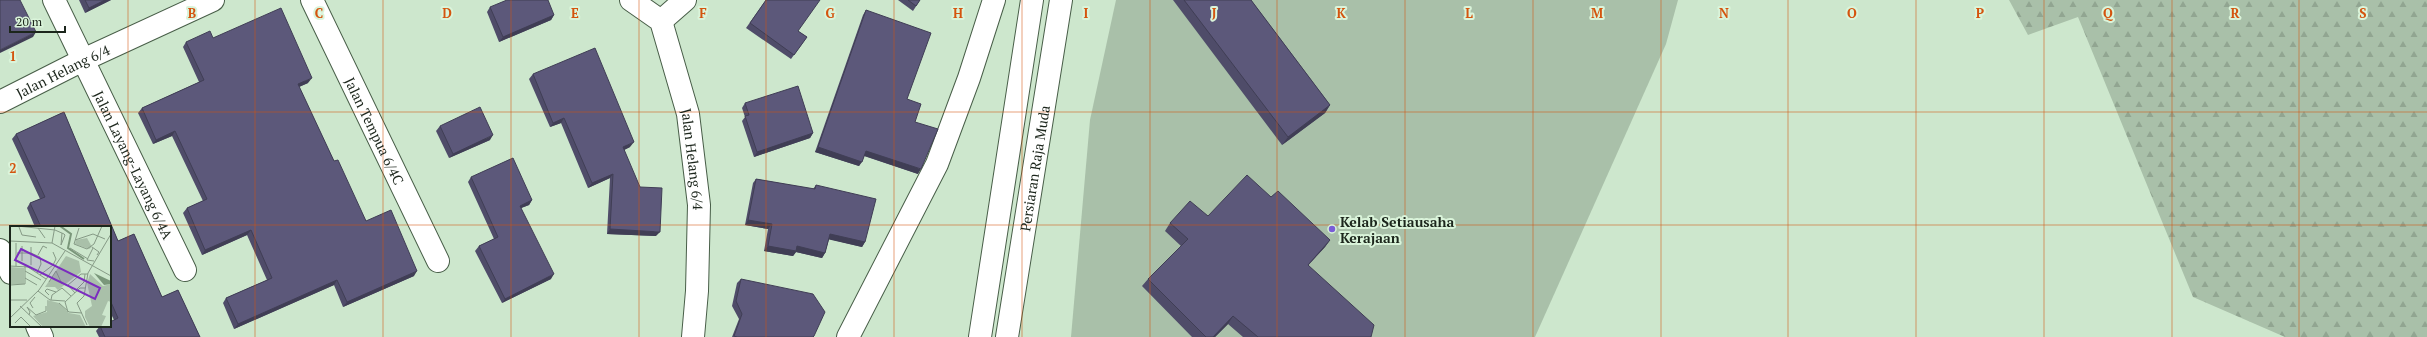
<svg xmlns="http://www.w3.org/2000/svg" width="2427" height="337" viewBox="0 0 2427 337" font-family="'PT Serif',serif">
<style>
.grass{fill:#a9c0a9}
.forest{fill:url(#forest-firs)}
.lines{fill:none;stroke-linecap:round;stroke-linejoin:round}
.minor-casing{stroke:#485e48;stroke-width:24}
.major-casing{stroke:#485e48;stroke-width:24}
.minor{stroke:#fff;stroke-width:22}
.major{stroke:#fff;stroke-width:22}
.wall{fill:#4f4c69}
.shaded-wall{fill:#403e55}
.building{fill:#5c587a;stroke:#403e55}
.grid{fill:none;stroke:#d4540e;stroke-width:1;stroke-opacity:0.55}
.poi-dot{fill:#795dd7;stroke:#daf4da;stroke-width:1.5}
.labels{text-anchor:middle;dominant-baseline:central;stroke-width:4;stroke-linejoin:round;paint-order:stroke}
.street-label{font-size:14px;fill:#1c261c;stroke:#daf4da}
.poi-label{font-size:14px;font-weight:bold;fill:#1c261c;stroke:#daf4da;text-anchor:start}
.inset-river{fill:none;stroke:#7a977a;stroke-width:2}
.inset-road{fill:none;stroke:#869a86;stroke-width:1}
.view{fill:#7b2cbf;fill-opacity:0.15;stroke:#7b2cbf;stroke-width:2}
.inset-edge{fill:none;stroke:#1c261c;stroke-width:2}
.grid-label{font-size:13px;text-anchor:middle;font-weight:bold;fill:#d4540e;stroke:#daf4da;stroke-width:4;stroke-linejoin:round;paint-order:stroke}
</style>
<defs>
<pattern id="forest-firs" width="22" height="20" patternUnits="userSpaceOnUse"><rect width="22" height="20" fill="#a9c0a9"/><path d="M5 1l3.5 6h-7zM16 11l3.5 6h-7z" fill="#91a591"/></pattern>
</defs>
<rect width="100%" height="100%" fill="#cde7cd"/>
<path class="grass" d="M1116 0H1678L1666 44 1535 337H1071L1090 120Z"/>
<path class="forest" d="M2009 0H2427V337H2285L2193 297 2078 17 2028 35Z"/>
<g class="lines">
<g class="minor-casing">
<g id="minor">
<path id="s1" d="M54 0 185 270"/>
<path id="s2" d="M312 0 438 261"/>
<path id="s3" d="M631 0 661 21 688 114 699 205 697 291 693 337"/>
<path d="M661 21 685 0"/>
<path id="s4" d="M0 102 83 60 213 0"/>
<path d="M0 250 11 273"/>
<path d="M37 326 42 337"/>
<path d="M848 337 937 164 969 78 994 0"/>
</g>
</g>
<g class="major-casing">
<g id="major">
<path d="M980 337 1032 0"/>
<path id="s5" d="M1007 337 1061 0"/>
</g>
</g>
<use href="#minor" class="minor"/>
<use href="#major" class="major"/>
</g>
<g class="wall">
<path d="M79 0H111L85 13Z"/>
<path d="M766 0 798 31 807 37 791 59 746 28Z"/>
<path d="M898 0H920L913 11Z"/>
<path d="M1173 0H1251L1330 105 1325 113 1282 145Z"/>
<path d="M490 7 554 15 551 20 499 42 487 12Z"/>
<path d="M866 10 907 99 915 122 918 174 864 156 859 166 815 152 863 15Z"/>
<path d="M213 38 308 83 299 87 334 161 366 221 414 276 343 307 334 285 234 329 223 303 226 298 267 280 247 235 202 255 183 213 187 208 203 201 172 136 153 144 138 113 142 108 199 82 183 47 186 42Z"/>
<path d="M533 74 630 147 624 150 656 236 607 234 610 178 588 188 561 123 550 127 529 79Z"/>
<path d="M745 103 813 133 810 138 754 157 742 121 745 117 742 108Z"/>
<path d="M64 112 118 241 134 234 162 297 178 290 200 337H99L96 331 100 326H110V322L114 320 110 312V227H35L27 208 30 203 40 199 12 139 16 134Z"/>
<path d="M440 126 490 140 449 158 436 131Z"/>
<path d="M471 177 532 200 529 205 521 208 551 279 502 303 475 251 479 246 494 239 468 182Z"/>
<path d="M756 179 813 189 816 185 865 242 862 247 829 239 825 253 822 258 796 252 793 256 764 251 768 229 745 225 753 183Z"/>
<path d="M1271 197 1330 240 1325 247 1308 265 1371 337H1243L1228 324 1215 337H1192L1142 286 1148 279 1181 246 1165 231 1170 223 1208 216Z"/>
<path d="M741 279 813 337H732L739 319 732 306 737 283Z"/>
</g>
<g class="shaded-wall">
<path d="M105 0H111L85 13 89 8Z"/>
<path d="M554 15 551 20 499 42 503 37Z"/>
<path d="M36 32 33 37 0 53V50Z"/>
<path d="M312 78 308 83 294 89 298 84Z"/>
<path d="M1330 105 1325 113 1282 145 1288 137Z"/>
<path d="M564 118 561 123 550 127 553 123Z"/>
<path d="M175 131 172 136 153 144 156 140Z"/>
<path d="M813 133 810 138 754 157 757 152Z"/>
<path d="M493 135 490 140 449 158 453 154Z"/>
<path d="M634 142 630 147 620 152 623 147Z"/>
<path d="M818 147 862 162 859 166 815 152Z"/>
<path d="M866 151 921 169 918 174 862 155Z"/>
<path d="M613 174 610 178 588 188 592 183Z"/>
<path d="M532 200 529 205 516 210 520 206Z"/>
<path d="M748 220 772 224 768 229 745 225Z"/>
<path d="M610 229 660 232 656 236 607 234Z"/>
<path d="M251 230 247 235 202 255 205 250Z"/>
<path d="M830 234 865 242 862 247 827 239Z"/>
<path d="M1330 240 1325 247 1302 272 1308 265Z"/>
<path d="M768 246H797L825 253 822 258 796 252 793 256 764 251Z"/>
<path d="M417 271 414 276 343 307 347 302Z"/>
<path d="M554 274 551 279 502 303 505 299Z"/>
<path d="M337 280 334 285 234 329 238 324Z"/>
<path d="M1233 316 1228 324 1215 337H1213Z"/>
</g>
<g class="building">
<path d="M0 0H20L36 32 0 50Z"/>
<path d="M85 0H105L89 8Z"/>
<path d="M507 0H548L554 15 503 37 490 7Z"/>
<path d="M766 0H820L798 31 807 37 794 55 750 23Z"/>
<path d="M908 0H920L916 6Z"/>
<path d="M1184 0H1251L1330 105 1288 137Z"/>
<path d="M281 8 312 78 298 84 334 161 338 160 366 221 391 210 417 271 347 302 337 280 238 324 226 298 272 278 251 230 205 250 187 208 207 199 175 131 156 140 142 108 204 80 186 42 210 31 213 38Z"/>
<path d="M866 10 931 33 907 99 921 104 915 122 938 129 921 169 866 151 862 162 818 147Z"/>
<path d="M595 48 634 142 623 147 640 187 662 188 660 232 610 229 613 174 592 183 564 118 553 123 533 74Z"/>
<path d="M798 86 813 133 757 152 745 116 749 115 745 103Z"/>
<path d="M480 107 493 135 453 154 440 126Z"/>
<path d="M64 112 118 241 134 234 162 297 178 290 200 337H105L100 326H110V322L118 318 110 300V227H41L30 203 45 197 16 134Z"/>
<path d="M513 158 532 200 520 206 554 274 505 299 479 246 498 237 471 177Z"/>
<path d="M1247 175 1271 197 1278 191 1330 240 1308 265 1374 325 1371 337H1258L1233 316 1213 337H1206L1148 279 1188 239 1170 223 1190 201 1208 216Z"/>
<path d="M756 179 815 189 816 185 876 199 865 242 830 234 825 253 797 246 796 251 768 246 772 224 748 220Z"/>
<path d="M741 279 813 294 825 312 814 336 813 337H737L734 336 742 314 736 301Z"/>
</g>
<path class="grid" d="M128 0V337M255 0V337M383 0V337M511 0V337M639 0V337M766 0V337M894 0V337M1022 0V337M1150 0V337M1277 0V337M1405 0V337M1533 0V337M1661 0V337M1788 0V337M1916 0V337M2044 0V337M2172 0V337M2299 0V337M0 112H2427M0 225H2427"/>
<circle class="poi-dot" cx="1332" cy="229" r="4"/>
<g class="labels">
<g class="street-label">
<text stroke="none"><textPath href="#s4" startOffset="70">Jalan Helang 6/4</textPath></text>
<text stroke="none"><textPath href="#s2" startOffset="145">Jalan Tempua 6/4C</textPath></text>
<text stroke="none"><textPath href="#s3" startOffset="179">Jalan Helang 6/4</textPath></text>
<text stroke="none"><textPath href="#s1" startOffset="183">Jalan Layang-Layang 6/4A</textPath></text>
<text stroke="none"><textPath href="#s5" startOffset="171">Persiaran Raja Muda</textPath></text>
</g>
<g class="poi-label">
<text x="1340" y="221">Kelab Setiausaha<tspan x="1340" dy="16">Kerajaan</tspan></text>
</g>
</g>
<g transform="translate(10 226)">
<rect width="101" height="101" fill="#cde7cd"/>
<path d="M77 12 82 21 79 23 65 18 66 14ZM56 30 69 35 71 46 48 64 45 61H35ZM0 41 14 42V58H0Z" fill="#a9c0a9"/>
<path d="M80 48 93 60 101 58V76L98 75 92 89 96 90 91 101H80L75 91V85L82 80 77 57Z" fill="#a9c0a9"/>
<path d="M37 74 49 77 59 87 70 89 76 101H33L23 90 37 86Z" fill="#a9c0a9"/>
<path d="M84 47 101 55V58L94 59Z" fill="#7a977a"/>
<path class="inset-river" d="M50 0 61 8 58 22 74 33"/>
<path class="inset-road" d="M7 0 45 4 54 8 55 9 51 19 52 7M9 1 12 9 26 11M28 2 35 12M69 2 64 18 77 23 84 18 92 0M65 14 83 8 95 13M0 15 42 17 101 50M6 17V40M42 17 45 0M21 21V39M82 21 89 26 87 29M60 22 78 33M83 22 77 34 84 35M7 27H21L30 31 31 38 27 47M28 29 33 20 37 22M12 35V20M0 40 18 41 36 53M15 45 31 54M30 49 43 39 46 33 43 26M15 52 27 59M39 56 46 45 52 58M15 58V40M0 59 15 58M67 63 74 56 75 48M28 65 40 74 55 75M65 67 58 59 71 48H78M39 69 35 65 37 63 46 66M0 74H17M41 74 42 69 52 62 61 70M49 77 59 86 72 87M10 80 32 101M23 82 20 77 25 71M58 86 55 76 70 62H75M19 89 20 86 17 81 26 89 36 85V80M0 92 29 64 55 25M5 97 11 91 21 101M77 99 67 77 74 70 78 47 101 8"/>
<path class="view" d="M11 23 90 62 85 73 5 34Z"/>
<rect width="101" height="101" class="inset-edge"/>
</g>
<g class="grid-label">
<text x="192" y="18">B</text>
<text x="319" y="18">C</text>
<text x="447" y="18">D</text>
<text x="575" y="18">E</text>
<text x="703" y="18">F</text>
<text x="830" y="18">G</text>
<text x="958" y="18">H</text>
<text x="1086" y="18">I</text>
<text x="1214" y="18">J</text>
<text x="1341" y="18">K</text>
<text x="1469" y="18">L</text>
<text x="1597" y="18">M</text>
<text x="1724" y="18">N</text>
<text x="1852" y="18">O</text>
<text x="1980" y="18">P</text>
<text x="2108" y="18">Q</text>
<text x="2235" y="18">R</text>
<text x="2363" y="18">S</text>
<text x="13" y="61">1</text>
<text x="13" y="173">2</text>
</g>
<path d="M10 26v6h55v-6" fill="none" stroke="#1c261c" stroke-width="2"/>
<text x="16" y="26" font-size="12" fill="#1c261c" stroke="#daf4da" stroke-width="3" paint-order="stroke">20 m</text>
</svg>
